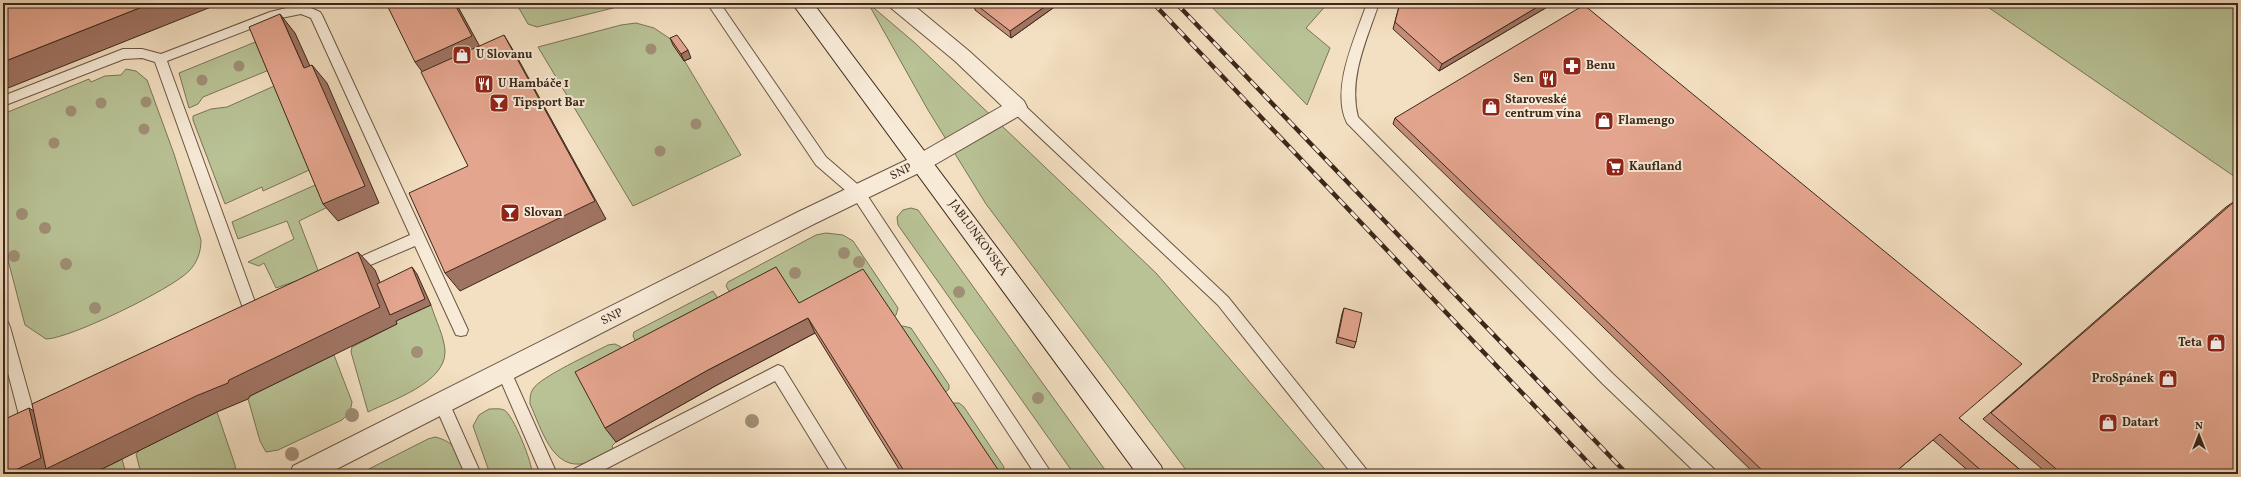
<svg xmlns="http://www.w3.org/2000/svg" width="2241" height="477" viewBox="0 0 2241 477" font-family="Vollkorn,serif">
<style>
.green{fill:#b8c295;stroke:#7a7458}
.lines{fill:none;stroke-linecap:round;stroke-linejoin:round}
.service-casing{stroke:#6a5544;stroke-width:2}
.minor-casing{stroke:#6a5544;stroke-width:2}
.secondary-casing{stroke:#3d271a;stroke-width:2}
.service{fill:#f7ead7;fill-rule:evenodd}
.minor{fill:#f7ead7;fill-rule:evenodd}
.secondary{fill:#f7ead7;fill-rule:evenodd}
.rail-casing{stroke:#3d271a;stroke-width:4.5}
.rail{stroke:#f7ead7;stroke-width:3;stroke-dasharray:9;stroke-linecap:butt}
.tree{fill:#a08f76}
.wall{fill:#c48e7a;stroke:#3d271a}
.shaded-wall{fill:#a07463;stroke:#3d271a}
.building{fill:#e4a58e;stroke:#3d271a}
.labels{text-anchor:middle;dominant-baseline:central;stroke-width:4;stroke-linejoin:round;paint-order:stroke}
.poi-label{font-size:12px;font-weight:bold;fill:#3d271a;stroke:#f7ead7;text-anchor:start}
.street-label{font-size:12px;fill:#3d271a;stroke:#f7ead7}
</style>
<rect width="100%" height="100%" fill="#f3dfc1"/>
<filter id="stains"><feTurbulence type="fractalNoise" baseFrequency=".005" numOctaves="4"/><feColorMatrix values="0 0 0 0 .2 0 0 0 0 .09 0 0 0 0 .02 0 0 0 .5 -.17"/></filter>
<radialGradient id="worn" r=".72"><stop offset=".6" stop-color="#630" stop-opacity="0"/><stop offset="1" stop-color="#630" stop-opacity=".3"/></radialGradient>
<g class="green">
<path d="M516 3H622L613 8 537 27 528 24Z"/>
<path d="M868 3 915 43 1156 273 1329 474H1189L986 204 928 110Z"/>
<path d="M1208 3H1328L1306 28 1330 48 1307 105Z"/>
<path d="M1982 3H2238V179Z"/>
<path d="M636 23 654 28 672 40 741 155 633 206 538 47 621 25Z"/>
<path d="M275 34 274 68 203 97 198 104 189 108 179 73Z"/>
<path d="M126 69 136 71 147 80 174 154 201 240C201 252 197 263 189 271 172 289 69 339 46 339L25 325 3 241V114L89 79 91 82 105 76 121 75Z"/>
<path d="M281 83 316 167 263 191 262 187 225 204 193 120V116L211 109 227 107Z"/>
<path d="M322 182 332 205 299 221 319 273 276 288 264 263 259 266 248 262 294 239 287 221 238 239 232 222Z"/>
<path d="M911 208 918 210 1108 474H1074L898 225 897 217 903 210Z"/>
<path d="M826 233 843 235 853 241 898 308 896 315 891 318 806 319 738 306 726 286 728 282 816 235Z"/>
<path d="M713 291 727 312 643 357 633 336 634 332Z"/>
<path d="M431 305C435 319 445 338 445 352 445 383 392 400 368 412L351 352 352 347 397 324 396 321Z"/>
<path d="M903 326 911 328 949 385V389L942 395 897 328Z"/>
<path d="M615 344 621 347 632 363 616 442 612 446 614 451C605 455 596 461 586 463 552 472 541 427 530 404 530 398 530 394 533 389 540 377 593 353 608 345Z"/>
<path d="M334 355 352 402 350 412 342 420 278 450 266 452 260 441 248 399 250 396Z"/>
<path d="M954 403H959L964 407 1004 467 1002 474H995L949 405Z"/>
<path d="M489 409C494 409 500 408 504 410 513 414 533 464 532 474H490L473 426 479 415Z"/>
<path d="M217 412 235 465 236 474H141L136 454 140 450Z"/>
<path d="M435 437C457 442 459 455 467 474H359L428 439Z"/>
<path d="M122 459 126 474H92Z"/>
</g>
<g class="lines">
<g class="service-casing">
<g id="service">
<path d="M707 3H720L826 157 863 189 1052 474H1035L853 197 816 165Z"/>
<path d="M1367 3H1379C1367 39 1348 78 1358 117L1613 374 1714 469 1716 474H1697L1603 384 1347 123C1330 89 1356 36 1367 3Z"/>
<path d="M302 4 320 12 322 15 468 330 466 335 461 336 456 335 415 246 354 272 349 274 344 272 342 268 344 264 410 235 311 18 301 14 276 19 167 61 255 302 260 301 265 303 267 307 265 311 251 317 246 315 244 311 155 62 142 58 124 59 3 106V96L123 49H142L161 54 270 12Z"/>
<path d="M1017 102 1022 103 1228 297 1370 474H1352L1218 305 1012 111 1010 107 1012 103Z"/>
<path d="M3 321 8 322 10 327 33 409 41 410 44 415 41 420 28 426 23 424 20 419 3 354Z"/>
<path d="M504 365 509 367 557 474H541L497 372 499 367Z"/>
<path d="M778 365 783 367 849 474H832L775 381 596 474H572L574 469Z"/>
<path d="M442 396 447 398 481 474H465L434 403 437 398Z"/>
</g>
</g>
<g class="minor-casing">
<path id="minor" d="M888 3H911L969 51 1024 101 1027 107 1024 113 929 168 814 224 327 474H290L293 466 798 212 915 156 1002 106 955 61 891 8Z"/>
</g>
<g class="secondary-casing">
<path id="secondary" d="M792 3H813L1161 466 1164 474H1137Z"/>
</g>
<use href="#service" class="service"/>
<use href="#minor" class="minor"/>
<use href="#secondary" class="secondary"/>
<g class="rail-casing">
<g id="rail">
<path d="M1153 3 1599 474"/>
<path d="M1176 3 1627 474"/>
</g>
</g>
<use href="#rail" class="rail"/>
</g>
<g class="tree">
<circle cx="651" cy="49" r="5.5"/>
<circle cx="239" cy="66" r="5.5"/>
<circle cx="202" cy="80" r="5.5"/>
<circle cx="146" cy="102" r="5.5"/>
<circle cx="101" cy="103" r="5.5"/>
<circle cx="71" cy="111" r="5.5"/>
<circle cx="696" cy="124" r="5.5"/>
<circle cx="144" cy="129" r="5.5"/>
<circle cx="54" cy="143" r="5.5"/>
<circle cx="660" cy="151" r="5.5"/>
<circle cx="22" cy="214" r="6"/>
<circle cx="45" cy="228" r="6"/>
<circle cx="844" cy="253" r="6"/>
<circle cx="14" cy="256" r="6"/>
<circle cx="859" cy="262" r="6"/>
<circle cx="66" cy="264" r="6"/>
<circle cx="795" cy="273" r="6"/>
<circle cx="959" cy="292" r="6"/>
<circle cx="95" cy="308" r="6"/>
<circle cx="417" cy="352" r="6"/>
<circle cx="1038" cy="398" r="6"/>
<circle cx="352" cy="415" r="7"/>
<circle cx="752" cy="421" r="7"/>
<circle cx="292" cy="454" r="7"/>
</g>
<g class="wall">
<path d="M974 3H1060L1011 38 975 10Z"/>
<path d="M1400 3H1554L1439 71 1393 29Z"/>
<path d="M670 38 691 58 684 61 673 45Z"/>
<path d="M1395 118 1959 418 2025 474H1972L1933 440 1893 474H1755L1393 124Z"/>
<path d="M2235 201 2238 474H2048L1983 419 2226 207Z"/>
<path d="M799 303 1001 474H902L815 333 717 385 616 442Z"/>
<path d="M1344 308 1356 342 1354 348 1336 343 1342 314Z"/>
</g>
<g class="shaded-wall">
<path d="M152 3H221L3 90V62Z"/>
<path d="M454 3H456L485 56 429 81 415 62Z"/>
<path d="M1050 3H1060L1011 38 1010 31Z"/>
<path d="M1544 3H1554L1439 71 1442 64Z"/>
<path d="M280 14 295 33 319 86 304 68Z"/>
<path d="M504 35 516 55 606 219 460 291 445 273Z"/>
<path d="M688 50 691 58 684 61 681 54Z"/>
<path d="M312 65 327 83 379 203 338 221 323 204Z"/>
<path d="M358 252 375 270 393 314 412 267 417 274 431 305 396 321 397 324 250 396 248 399 217 412 92 474H7L29 408 55 424 229 380Z"/>
<path d="M808 318 815 333 717 385 616 442 605 428 708 370Z"/>
<path d="M391 469 397 474H393Z"/>
</g>
<g class="building">
<path d="M3 3H152L3 62Z"/>
<path d="M386 3H454L472 36 415 62Z"/>
<path d="M974 3H1050L1010 31Z"/>
<path d="M1400 3H1544L1442 64 1395 22Z"/>
<path d="M1584 5 2022 364 1959 418 2025 474H1985L1940 434 1893 474H1766L1395 118Z"/>
<path d="M280 14 304 68 312 65 365 186 323 204 249 27Z"/>
<path d="M504 35 595 201 445 273 409 193 468 166 421 72Z"/>
<path d="M677 35 688 50 681 54 670 38Z"/>
<path d="M2235 201 2238 203V474H2062L1991 413Z"/>
<path d="M358 252 380 307 229 380 228 383 196 396 46 469 32 404Z"/>
<path d="M412 267 425 299 390 315 377 284Z"/>
<path d="M776 267 799 303 863 269 1001 474H906L808 318 708 370 605 428 575 372Z"/>
<path d="M1344 308 1362 313 1356 342 1338 337Z"/>
<path d="M29 408 41 458 7 474H3V420Z"/>
<path d="M391 469 393 474H382Z"/>
</g>
<defs>
<g id="shop-square" transform="scale(1)"><rect x="-9" y="-9" width="18" height="18" rx="4" fill="#8f2418" stroke="#f7ead7"/><path d="M-5-2.5h2.3a2.7 3.5 0 0 1 5.4 0H5L5.5 6h-11ZM-1.5-2.5h3a1.5 2.3 0 0 0-3 0Z" fill="#fff"/></g>
<g id="pharmacy-square" transform="scale(1)"><rect x="-9" y="-9" width="18" height="18" rx="4" fill="#8f2418" stroke="#f7ead7"/><path d="M-2-6h4v4h4v4h-4v4h-4v-4h-4v-4h4Z" fill="#fff"/></g>
<g id="restaurant-square" transform="scale(1)"><rect x="-9" y="-9" width="18" height="18" rx="4" fill="#8f2418" stroke="#f7ead7"/><path d="M-5-6h1v4h1v-4h1v4h1v-4h1v5L-1.5 .5V6h-2V.5L-5-1ZM5-6V6H3V1.5H1.5Q1.5-4 5-6Z" fill="#fff"/></g>
<g id="bar-square" transform="scale(1)"><rect x="-9" y="-9" width="18" height="18" rx="4" fill="#8f2418" stroke="#f7ead7"/><path d="M-6-5H6L.8 .8V4.5H3.5V6h-7V4.5H-.8V.8Z" fill="#fff"/></g>
<g id="supermarket-square" transform="scale(1)"><rect x="-9" y="-9" width="18" height="18" rx="4" fill="#8f2418" stroke="#f7ead7"/><path d="M-6-5.5h2.5l.6 2H6L4.5 2H-2.5L-4.4-4H-6ZM-1.5 3.2a1.3 1.3 0 1 0 .1 0ZM3 3.2a1.3 1.3 0 1 0 .1 0Z" fill="#fff"/></g>
</defs>
<g fill-rule="evenodd">
<use href="#shop-square" x="462" y="55"/>
<use href="#pharmacy-square" x="1572" y="66"/>
<use href="#restaurant-square" x="1548" y="79"/>
<use href="#restaurant-square" x="484" y="84"/>
<use href="#bar-square" x="499" y="103"/>
<use href="#shop-square" x="1491" y="107"/>
<use href="#shop-square" x="1604" y="121"/>
<use href="#supermarket-square" x="1615" y="167"/>
<use href="#bar-square" x="510" y="213"/>
<use href="#shop-square" x="2216" y="343"/>
<use href="#shop-square" x="2168" y="379"/>
<use href="#shop-square" x="2108" y="423"/>
</g>
<g class="labels">
<g class="poi-label">
<text x="476" y="55">U Slovanu</text>
<text x="1586" y="66">Benu</text>
<text x="1534" y="79" text-anchor="end">Sen</text>
<text x="498" y="84">U Hambáče 1</text>
<text x="1505" y="100">Staroveské<tspan x="1505" dy="14">centrum vína</tspan></text>
<text x="513" y="103">Tipsport Bar</text>
<text x="1618" y="121">Flamengo</text>
<text x="1629" y="167">Kaufland</text>
<text x="524" y="213">Slovan</text>
<text x="2202" y="343" text-anchor="end">Teta</text>
<text x="2154" y="379" text-anchor="end">ProSpánek</text>
<text x="2122" y="423">Datart</text>
</g>
<g class="street-label">
<text transform="translate(901 172) rotate(-26)">SNP</text>
<text transform="translate(978 238) rotate(54)">JABLUNKOVSKÁ</text>
<text transform="translate(612 317) rotate(-27)">SNP</text>
</g>
</g>
<rect width="2241" height="477" fill="none" stroke="#f3dfc1" stroke-width="16"/>
<rect x="4" y="4" width="2233" height="469" fill="none" stroke="#3d271a" stroke-width="2"/>
<rect x="8" y="8" width="2225" height="461" fill="none" stroke="#3d271a"/>
<g transform="translate(2199 435)" stroke="#f7ead7" stroke-width="3" paint-order="stroke">
<path d="M0-3L7 15L0 10L-7 15Z" fill="#3d271a"/>
<text y="-6" font-size="11" font-weight="bold" text-anchor="middle" fill="#3d271a">N</text>
</g>
<rect width="100%" height="100%" filter="url(#stains)"/>
<rect width="100%" height="100%" fill="url(#worn)"/>
</svg>
